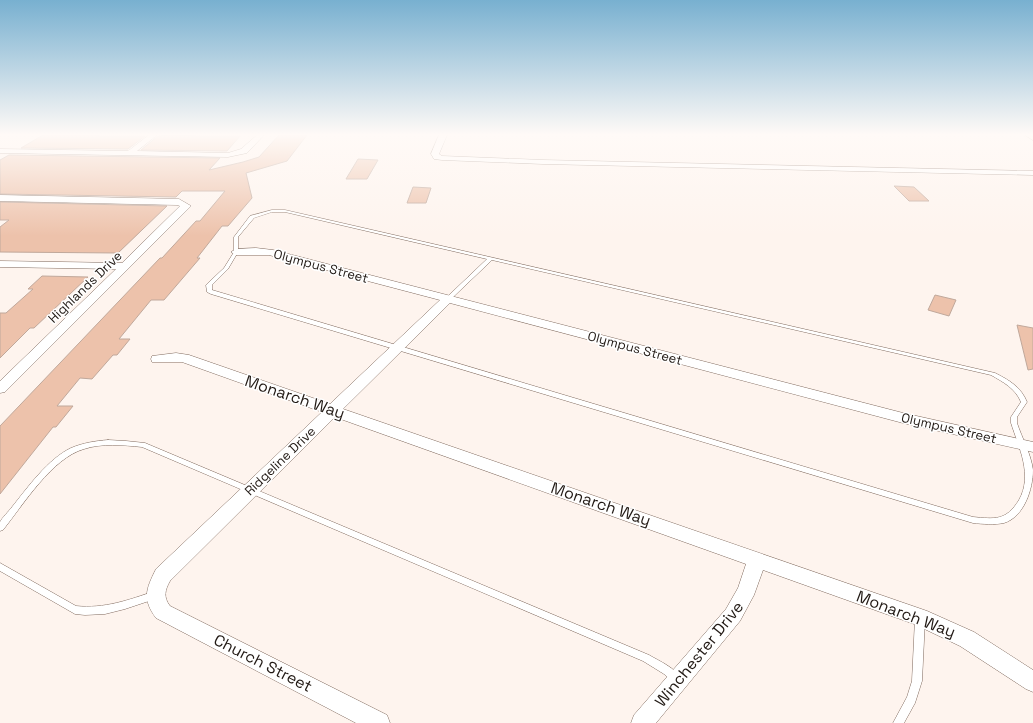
<svg xmlns="http://www.w3.org/2000/svg" width="1033" height="723" viewBox="0 0 1033 723" font-family="'Space Grotesk',sans-serif">
<style>
.building{fill:#edc2ab;stroke:#c0a89b}
.lines{fill:none;stroke-linecap:round;stroke-linejoin:round}
.service-casing{stroke:#816b5f;stroke-width:1}
.minor-casing{stroke:#816b5f;stroke-width:1}
.secondary-casing{stroke:#816b5f;stroke-width:1}
.service{fill:#fff;fill-rule:evenodd}
.minor{fill:#fff;fill-rule:evenodd}
.secondary{fill:#feedd7;fill-rule:evenodd}
.labels{text-anchor:middle;dominant-baseline:central;stroke-width:3;stroke-linejoin:round;paint-order:stroke}
.street-label{font-size:13px;fill:#211914;stroke:#fff}
.near-street-label{font-size:16px;fill:#211914;stroke:#fff}
</style>
<rect width="100%" height="100%" fill="#fef4ee"/>
<g class="building">
<path d="M43 135H99L97 136H145L128 149 21 148Z"/>
<path d="M171 135 201 136H240L227 151 141 150 158 136Z"/>
<path d="M279 135H307L287 161 246 173 252 198 228 226H222L197 258H200L164 300H151L119 339H130L117 355H113L92 379 80 378 57 406H73L56 427H53L0 494V426L160 258H162L196 221H200L225 191H182L176 197 0 194V160L9 155 220 158 209 170 243 162 259 157Z"/>
<path d="M358 159 378 160 367 179H346Z"/>
<path d="M894 186 914 187 929 201H909Z"/>
<path d="M413 187 431 188 426 203H407Z"/>
<path d="M0 202 167 206 118 253 0 252V227L9 220H0Z"/>
<path d="M42 276 88 277 34 328H30L0 358V313H6L33 289H28Z"/>
<path d="M935 295 956 300 949 316 928 310Z"/>
<path d="M1017 325 1033 328V369L1028 370Z"/>
</g>
<g class="lines">
<g class="service-casing">
<g id="service">
<path d="M272 210H285L995 373C1009 380 1021 387 1027 402L1017 417V423C1022 438 1031 454 1033 470 1033 489 1024 517 1004 523 994 525 983 524 973 523L211 294 207 292 206 285 224 268 234 252V237L250 216ZM272 212H285L487 259 446 298 445 299 446 300H450L492 260 991 375C1003 382 1015 388 1021 402L1011 417V423C1019 448 1033 475 1019 500 1006 521 995 519 973 517L212 290V285L228 269 238 252V237L254 218Z"/>
<path d="M108 440 126 441 145 443 649 655C659 661 676 668 681 679L679 682 676 684 673 682 664 674 643 661 142 447C123 445 102 443 84 449 52 458 23 505 3 530L0 531C0 529 0 524 0 522 2 518 9 511 12 507 28 487 48 459 71 448 83 443 95 441 108 440Z"/>
<path d="M0 563 76 606C104 609 129 600 155 591L158 592 159 595 158 598 125 609 105 614 85 615 75 614 0 571Z"/>
<path d="M920 615 923 616 925 619 922 681 915 703 904 723H893L907 697 912 681 915 619 917 616Z"/>
</g>
</g>
<g class="minor-casing">
<g id="minor">
<path d="M149 135H157L137 151 228 153 241 149 257 135H264L247 153 228 157 0 153V149L128 151Z"/>
<path d="M439 135H447L439 154 442 156 543 160 1033 171V175L543 164 442 160 434 159 431 154Z"/>
<path d="M0 195 179 199 191 206 5 392 0 393V381L116 269 0 267V261L122 263 180 206 177 205 0 201Z"/>
<path d="M256 248 273 250 903 413 1033 442V452L903 423 450 303 343 409 927 611 974 632 1033 670V692L1026 689 960 646 914 624 763 570 754 595 740 621 656 723H631L634 715 726 609 738 588 746 564 335 417 170 581C165 590 163 597 170 606L387 715 390 723H356L156 618C142 599 146 589 156 569L322 412 182 362H152L151 359 152 356 176 353 189 355 330 404 440 300 269 255H236L231 252 236 249Z"/>
</g>
</g>
<g class="secondary-casing">
<path id="secondary" d="M1025 135H1033V140Z"/>
</g>
<use href="#service" class="service"/>
<use href="#minor" class="minor"/>
<use href="#secondary" class="secondary"/>
</g>
<linearGradient id="sky" x2="0" y2="1"><stop stop-color="#78b0d0"/><stop offset="0.57" stop-color="#fffaf7"/><stop offset="1" stop-color="#fffaf7" stop-opacity="0"/></linearGradient>
<rect width="1033" height="236" fill="url(#sky)"/>
<g class="labels">
<g class="street-label">
<text transform="translate(321 266) rotate(15)">Olympus Street</text>
<text transform="translate(85 287) rotate(-44)">Highlands Drive</text>
<text transform="translate(635 348) rotate(15)">Olympus Street</text>
<text transform="translate(949 428) rotate(13)">Olympus Street</text>
<text transform="translate(280 461) rotate(-44)">Ridgeline Drive</text>
</g>
<g class="near-street-label">
<text transform="translate(295 397) rotate(19)">Monarch Way</text>
<text transform="translate(601 504) rotate(19)">Monarch Way</text>
<text transform="translate(906 614) rotate(21)">Monarch Way</text>
<text transform="translate(699 654) rotate(-51)">Winchester Drive</text>
<text transform="translate(263 663) rotate(27)">Church Street</text>
</g>
</g>
</svg>
